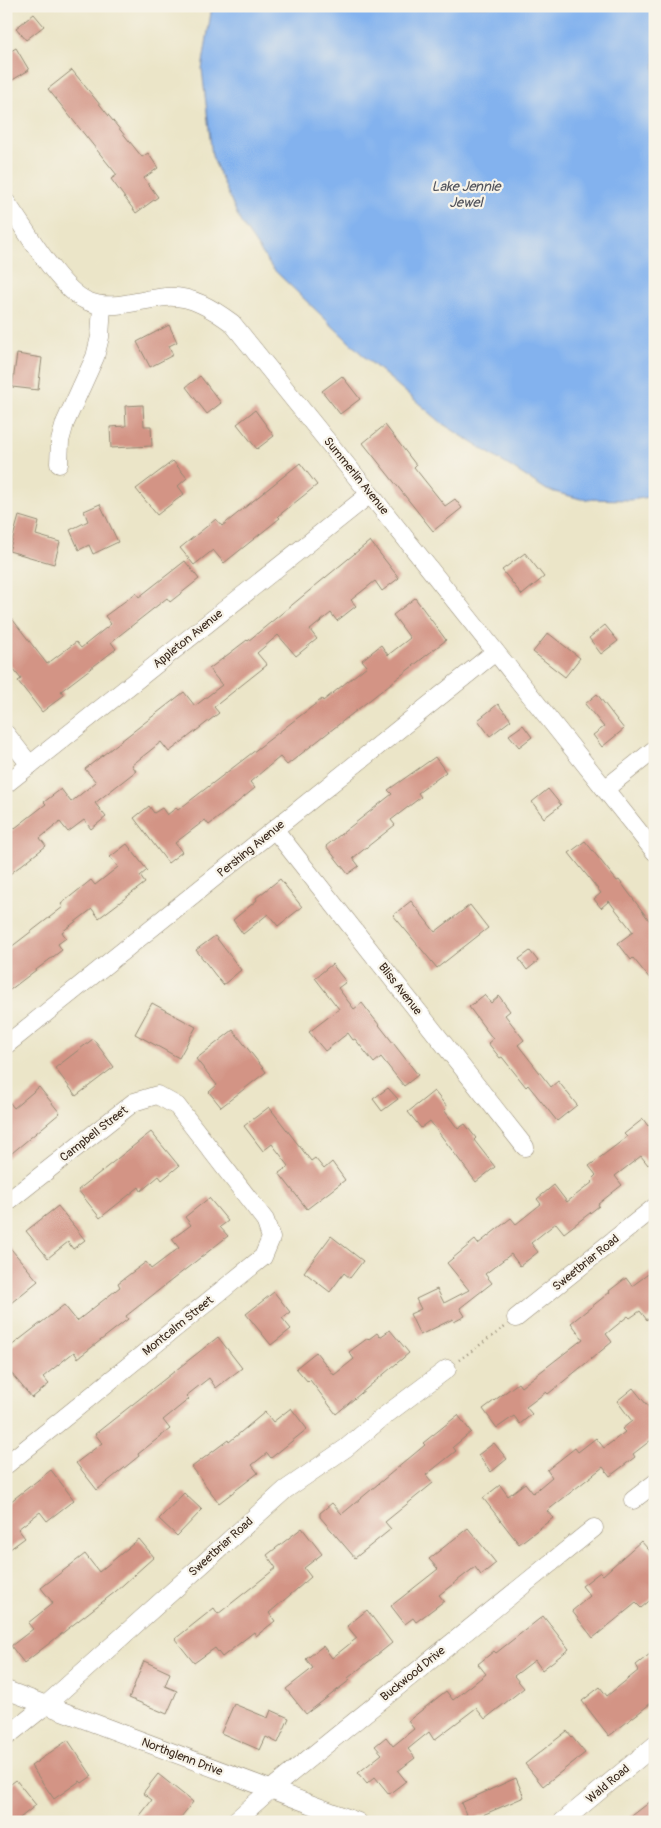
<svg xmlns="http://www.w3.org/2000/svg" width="661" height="1828" viewBox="0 0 661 1828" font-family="Pangolin,sans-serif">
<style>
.water{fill:#83b2ee;stroke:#5f6e86}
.building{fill:#d39485}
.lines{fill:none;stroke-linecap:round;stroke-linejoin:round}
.minor-casing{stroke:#938873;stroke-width:19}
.path{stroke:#938873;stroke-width:2.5;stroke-dasharray:1 4;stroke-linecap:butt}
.minor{stroke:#fff;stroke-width:18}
.labels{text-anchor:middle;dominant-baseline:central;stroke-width:4.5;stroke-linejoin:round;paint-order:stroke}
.street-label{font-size:12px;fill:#3b2a1e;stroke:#f7f3e8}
.water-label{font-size:14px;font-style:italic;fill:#51535c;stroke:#f7f3e8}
</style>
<rect width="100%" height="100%" fill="#f7f3e8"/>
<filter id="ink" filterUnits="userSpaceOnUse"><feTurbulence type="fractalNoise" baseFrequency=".02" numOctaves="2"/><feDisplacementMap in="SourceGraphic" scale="10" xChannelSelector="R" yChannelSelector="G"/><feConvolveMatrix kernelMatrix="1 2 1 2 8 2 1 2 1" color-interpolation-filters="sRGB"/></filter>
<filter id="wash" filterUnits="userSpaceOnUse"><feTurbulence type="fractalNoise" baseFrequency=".0096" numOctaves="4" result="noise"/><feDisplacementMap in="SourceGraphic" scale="20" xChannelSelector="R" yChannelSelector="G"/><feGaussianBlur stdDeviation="1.12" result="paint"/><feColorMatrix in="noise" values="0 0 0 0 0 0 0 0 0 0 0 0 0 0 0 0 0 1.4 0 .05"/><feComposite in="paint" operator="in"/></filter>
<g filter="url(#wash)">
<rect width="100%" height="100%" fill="#ebe5c8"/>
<path class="water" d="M212 6H655V496L631 500 581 499 547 490 443 424 368 360 272 268 240 221 212 156 202 69Z"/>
<g id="blocks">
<g class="building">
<path d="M34 14 44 26 26 40 16 28Z"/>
<path d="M16 48 29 70 6 84V54Z"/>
<path d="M72 70 142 157 148 153 158 168 144 178 158 197 136 213 111 179 117 175 48 89Z"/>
<path d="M169 325 177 342 169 346 173 355 150 367 137 342Z"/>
<path d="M17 354 42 358 38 390 12 387Z"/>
<path d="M200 376 221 403 207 414 186 387Z"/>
<path d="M342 376 360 399 340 414 322 391Z"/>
<path d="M143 405 144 426H151L152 446 111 448 110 427 126 426 125 406Z"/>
<path d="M255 410 274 436 257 449 237 424Z"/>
<path d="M385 425 416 465 414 467 445 506 455 499 462 508 433 531 363 443Z"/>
<path d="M173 461 187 478 178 486 184 494 157 515 136 489Z"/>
<path d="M300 463 317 485 278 516 280 518 224 563 213 550 194 565 180 548 216 519 222 526Z"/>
<path d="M100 504 118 542 93 554 89 545 79 550 70 530 88 521 84 511Z"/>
<path d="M19 516 39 522 36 535 60 542 54 564 9 551Z"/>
<path d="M370 541 399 578 382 591 375 581 351 600 356 606 337 621 331 613 310 630 317 639 296 656 278 635 257 653 267 665 214 707 219 713 169 752 161 742 132 765 136 771 95 803 106 817 91 829 84 820 68 832 60 822 40 838 46 846 6 877V835L46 804 44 802 61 789 71 802 96 782 85 769 184 692 195 706 222 685 209 669 247 640 248 641Z"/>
<path d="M525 553 544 577 522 595 502 570Z"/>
<path d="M185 561 199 579 170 602 167 598 111 642 116 649 61 691 64 695 42 712 18 681 21 679 6 660V611L47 664 76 642 81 648 111 624 105 616 136 593 139 597Z"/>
<path d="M415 598 446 640 287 765 280 757 264 770 250 782 255 788 233 806 209 825 205 820 175 843 182 852 168 863 134 818 149 806 154 813 162 808 167 815 176 808 178 810 322 699 323 701 367 666 362 660 381 645 388 655 410 638 393 615Z"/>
<path d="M605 625 618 641 601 654 589 638Z"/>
<path d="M548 633 580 658 565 677 533 652Z"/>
<path d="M597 694 624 729 602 747 593 735 604 727 585 704Z"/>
<path d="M498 704 511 720 490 736 478 720Z"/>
<path d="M523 725 532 737 519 747 509 735Z"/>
<path d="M435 757 446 772 418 793 421 797 391 820 395 825 353 858 359 866 348 874 326 846 392 794 388 790Z"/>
<path d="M548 789 561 805 544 818 532 802Z"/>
<path d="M585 841 617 881 619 880 655 928V985L633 958 631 960 618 943 633 932 609 901 601 908 594 899 601 893 569 853Z"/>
<path d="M127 844 147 870 140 876 145 883 99 918 92 909 62 932 66 938 58 944 62 950 6 993V951L63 907 61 904 91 880 95 885 118 867 110 857Z"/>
<path d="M280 879 302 907 278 926 268 914 243 934 233 920 257 900 256 898Z"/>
<path d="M411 901 435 932 470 905 488 928 437 968 393 915Z"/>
<path d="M215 936 241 970 223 985 196 950Z"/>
<path d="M530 951 538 961 527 970 519 959Z"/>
<path d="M332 964 346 982 338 988 354 1009 362 1003 418 1075 404 1086 381 1057 374 1063 355 1039 353 1040 348 1033 325 1051 309 1032 339 1009 315 978Z"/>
<path d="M484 995 491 1003 499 996 510 1011 505 1015 524 1040 518 1045 551 1087 558 1081 577 1105 557 1121 528 1085 526 1087 502 1057 500 1058 488 1043 493 1039 469 1007Z"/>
<path d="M152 1003 196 1027 179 1058 135 1034Z"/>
<path d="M233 1030 266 1072 221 1107 209 1092 217 1085 196 1059Z"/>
<path d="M93 1039 114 1067 76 1096 55 1068Z"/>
<path d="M39 1087 60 1113 6 1158V1098L14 1108Z"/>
<path d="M388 1088 398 1099 382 1111 373 1099Z"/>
<path d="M434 1091 447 1107 444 1110 458 1129 465 1124 476 1138 474 1140 495 1167 476 1182 430 1121 421 1128 408 1112Z"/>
<path d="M269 1107 311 1161 315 1158 324 1169 332 1162 345 1180 307 1209 279 1173 289 1166 272 1144 263 1151 244 1126Z"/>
<path d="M643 1119 648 1126 655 1122V1159L648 1165 641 1156 615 1176 622 1185 598 1204 599 1206 564 1233 556 1223 531 1243 538 1252 520 1266 511 1254 485 1274 492 1283 460 1308 465 1316 454 1322 453 1319 420 1335 410 1314 421 1309 416 1299 437 1289 444 1303 469 1290 447 1263 475 1240 478 1244 511 1218 516 1224 541 1204 537 1199 554 1185 567 1202 593 1182 591 1180 596 1175 589 1166 627 1137 624 1134Z"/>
<path d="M151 1132 179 1166 162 1180 159 1176 141 1191 139 1187 100 1218 78 1190Z"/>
<path d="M209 1198 228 1221 220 1227 228 1236 126 1316 128 1319 78 1358 74 1352 43 1377 49 1384 32 1398 6 1367V1350L64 1305 77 1321 120 1287 118 1283 146 1262 151 1269 179 1248 172 1239 191 1225 185 1217Z"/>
<path d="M58 1206 85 1240 73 1249 68 1242 48 1258 26 1231Z"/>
<path d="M331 1236 363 1261 350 1278 344 1273 330 1292 304 1272Z"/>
<path d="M6 1243 38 1281 6 1307Z"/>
<path d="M655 1269V1313L647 1320 640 1311 630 1318 628 1316 606 1334 612 1342 548 1394 546 1392 526 1407 532 1414 520 1424 514 1416 497 1428 483 1409 518 1383 521 1387 583 1339 571 1323 610 1292 609 1291 626 1278 632 1286Z"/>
<path d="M274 1292 290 1312 282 1318 291 1329 271 1345 246 1314Z"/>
<path d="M390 1330 409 1353 336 1414 310 1380 308 1382 296 1368 316 1352 334 1375 354 1359 349 1352 368 1338 369 1339 377 1333 380 1337Z"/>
<path d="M218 1337 242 1368 216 1388 209 1378 186 1396 189 1399 163 1420 170 1429 138 1454 139 1456 97 1490 76 1463 102 1443 95 1434Z"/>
<path d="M633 1388 655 1415V1437L633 1454 635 1457 610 1476 603 1467 547 1511 553 1518 519 1544 483 1498 500 1485 508 1496 525 1483 533 1493 552 1477 547 1470 575 1448 578 1452 596 1438 604 1448 625 1432 622 1429 632 1421 617 1401Z"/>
<path d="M291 1408 307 1429 271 1458 267 1453 252 1465 258 1473 219 1503 192 1467 228 1440 229 1442 265 1412 273 1422Z"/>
<path d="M458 1415 471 1432 453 1447 456 1451 426 1475 433 1483 385 1522 391 1529 355 1558 320 1517V1513L332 1503 342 1514 425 1445 423 1443Z"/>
<path d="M494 1443 507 1459 491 1472 478 1455Z"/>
<path d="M51 1470 74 1500 47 1521 40 1512 18 1529 25 1538 6 1552V1505Z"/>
<path d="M184 1493 202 1510 177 1536 159 1519Z"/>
<path d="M302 1528 322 1554 304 1568 311 1577 269 1613 275 1621 256 1636 254 1632 222 1657 215 1648 194 1663 175 1639 214 1608 218 1614 276 1568 267 1555Z"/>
<path d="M468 1528 496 1563 481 1575 475 1567 439 1595 444 1601 416 1622 413 1618 405 1624 391 1606 438 1569 429 1559Z"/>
<path d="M139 1539 154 1557 115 1592 24 1663 11 1646 33 1629 28 1623 53 1603 41 1588 85 1554 99 1572Z"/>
<path d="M641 1541 655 1557V1596L641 1608 636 1603 593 1638 572 1611 590 1596 582 1586 600 1572 603 1575Z"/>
<path d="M367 1610 392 1643 348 1678 350 1680 306 1714 286 1689 313 1668 306 1659 323 1646 332 1658 357 1638 347 1626Z"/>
<path d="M543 1616 569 1649 542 1670 535 1660 514 1676 524 1688 485 1719 476 1708 434 1740 429 1732 408 1749 415 1758 398 1771 406 1781 389 1794 375 1777 367 1784 358 1773 382 1754 375 1746 386 1737 393 1746 414 1729 408 1721 446 1691 453 1700 486 1674 478 1664 494 1651 496 1653Z"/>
<path d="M655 1650V1700L609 1736 582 1701 600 1687 607 1696 639 1670 636 1665Z"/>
<path d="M144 1661 170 1673 165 1686 177 1691 167 1714 129 1698Z"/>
<path d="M234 1704 268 1718 271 1710 289 1718 278 1743 266 1737 260 1750 221 1733Z"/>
<path d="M567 1731 585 1753 543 1786 525 1764Z"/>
<path d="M68 1740 92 1776 82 1783 80 1781 54 1799 31 1766Z"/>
<path d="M158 1774 193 1802 177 1822H135L152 1800 143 1793Z"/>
<path d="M516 1778 524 1797 469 1821 461 1803Z"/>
<path d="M16 1780 36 1805 15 1822H6V1788Z"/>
<path d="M655 1798V1822H624Z"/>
</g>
</g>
</g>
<g filter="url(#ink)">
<use href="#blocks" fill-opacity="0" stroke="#938873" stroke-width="1"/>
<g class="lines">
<g class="minor-casing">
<g id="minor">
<path d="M6 202C25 228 59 289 87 301 112 312 140 299 166 297 191 295 213 309 232 323L370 494 655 852"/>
<path d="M59 464 60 441 65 423 95 357 100 337 102 306"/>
<path d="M6 734 30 765"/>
<path d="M6 784 370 494"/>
<path d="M605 789 655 749"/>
<path d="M275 830 525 1147"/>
<path d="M6 1045 495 652"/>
<path d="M6 1203 134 1102 157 1095 177 1106 265 1220 271 1238 263 1257 6 1465"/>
<path d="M516 1318 655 1207"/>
<path d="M633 1500 655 1483"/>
<path d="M6 1690 358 1822"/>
<path d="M6 1737 46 1705 285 1490 346 1448 383 1417 447 1369"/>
<path d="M234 1822 270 1790 594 1528"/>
<path d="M562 1822 655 1745"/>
</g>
</g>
<path class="path" d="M459 1360 505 1327"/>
<use href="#minor" class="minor"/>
</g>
</g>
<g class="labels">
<g class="street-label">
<text transform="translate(356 476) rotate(51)">Summerlin Avenue</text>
<text transform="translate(188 639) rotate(-39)">Appleton Avenue</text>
<text transform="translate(251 849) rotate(-39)">Pershing Avenue</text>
<text transform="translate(400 989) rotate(52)">Bliss Avenue</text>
<text transform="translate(94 1134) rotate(-38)">Campbell Street</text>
<text transform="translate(586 1263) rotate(-39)">Sweetbriar Road</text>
<text transform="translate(178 1326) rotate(-39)">Montcalm Street</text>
<text transform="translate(221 1547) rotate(-42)">Sweetbriar Road</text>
<text transform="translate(413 1674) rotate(-39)">Buckwood Drive</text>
<text transform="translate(182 1757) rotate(21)">Northglenn Drive</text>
<text transform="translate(608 1784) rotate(-40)">Wald Road</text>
</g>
<g class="water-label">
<text x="466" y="186">Lake Jennie<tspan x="466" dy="16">Jewel</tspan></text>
</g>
</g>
<rect width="661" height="1828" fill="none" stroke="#f7f3e8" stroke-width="25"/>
</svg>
